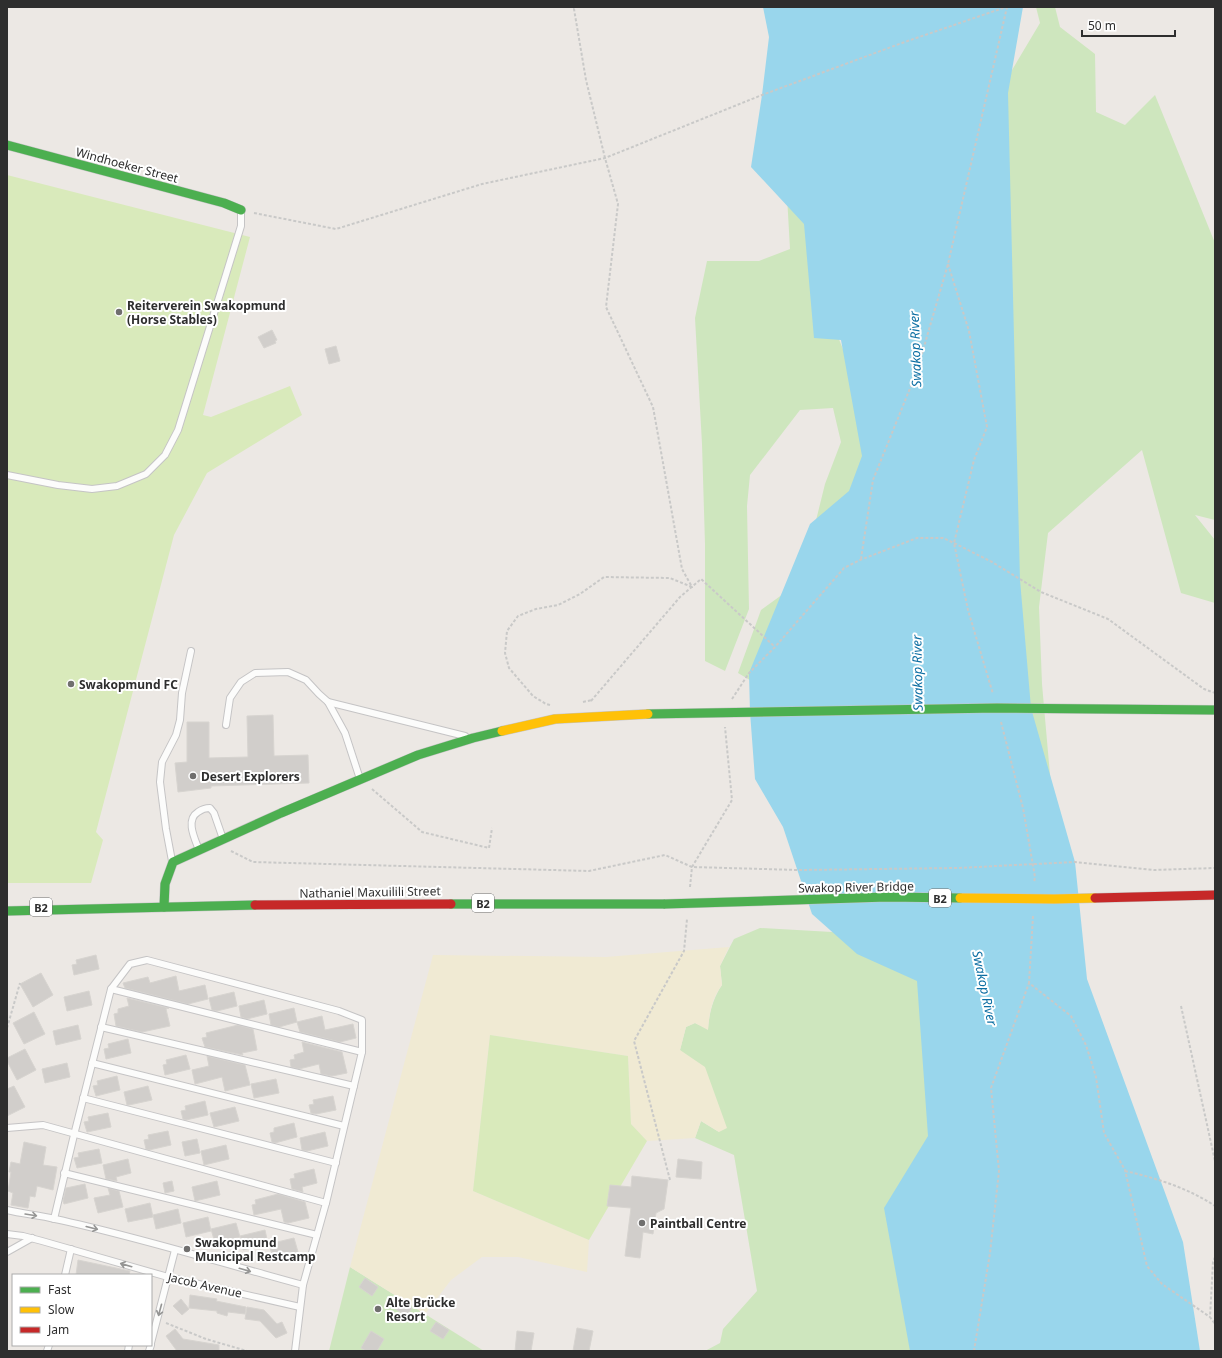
<svg xmlns="http://www.w3.org/2000/svg" width="1222" height="1358" viewBox="0 0 1222 1358" font-family="'Noto Sans',sans-serif">
<style>
.green{fill:#cee6be}
.sand{fill:#f0ead3}
.pitch{fill:#d9eabb}
.water{fill:#99d6ec}
.building{fill:#d1cecb;stroke:#d7d4d0}
.lines{fill:none;stroke-linecap:round;stroke-linejoin:round}
.lane-casing{stroke:#c5c4c5;stroke-width:8}
.fast-casing{stroke:#c5c4c5;stroke-width:10}
.slow-casing{stroke:#c5c4c5;stroke-width:10}
.jam-casing{stroke:#c5c4c5;stroke-width:10}
.path{stroke:#c9c9c8;stroke-width:2;stroke-dasharray:3 2;stroke-linecap:butt}
.lane{stroke:#fcfcfb;stroke-width:6}
.fast{stroke:#4caf50;stroke-width:9}
.slow{stroke:#ffc107;stroke-width:9}
.jam{stroke:#c62828;stroke-width:9}
.fast-bridge-casing{stroke:#c6c5c4;stroke-width:10;stroke-linecap:butt}
.slow-bridge-casing{stroke:#c6c5c4;stroke-width:10;stroke-linecap:butt}
.jam-bridge-casing{stroke:#c6c5c4;stroke-width:10;stroke-linecap:butt}
.fast-bridge{stroke:#4caf50;stroke-width:9}
.slow-bridge{stroke:#ffc107;stroke-width:9}
.jam-bridge{stroke:#c62828;stroke-width:9}
.oneway{stroke:#959594}
.poi-dot{fill:#706f6e;stroke:#fff;stroke-width:1.5}
.labels{text-anchor:middle;dominant-baseline:central;stroke-width:4;stroke-linejoin:round;paint-order:stroke}
.shield{fill:#fff;stroke:#6d6d6d;stroke-width:1}
.shield-label{font-size:11px;font-weight:bold;fill:#2e2e2e}
.street-label{font-size:12px;fill:#2e2e2e;stroke:#fff}
.poi-label{font-size:12px;font-weight:bold;fill:#2e2e2e;stroke:#fff;text-anchor:start}
.water-label{font-size:13px;font-style:italic;fill:#0d6fa3;stroke:#fff}
</style>
<rect width="100%" height="100%" fill="#ece8e4"/>
<g class="green">
<path d="M1036 7H1055L1060 27 1095 54 1096 112 1125 125 1155 95 1215 243V520L1195 515 1215 540V603L1181 593 1142 450 1048 533 1039 607 1042 684 1054 820 1070 974 1184 1351H705L720 1343 723 1329 757 1291 734 1155 695 1138 701 1121 719 1132 680 1050 686 1027 695 1023 708 1029C709 1014 713 998 722 985L720 966 734 939 760 928 902 936 768 691 738 673 761 610 801 581 825 484 841 442 833 408 800 410 750 475 747 506 749 609 725 671 705 661V544L702 444 695 318 707 261H759L790 249 784 143 829 315 872 420 996 97 1040 23Z"/>
<path d="M350 1267 484 1351H329Z"/>
</g>
<path class="sand" d="M729 947 720 966 722 985C712 998 709 1014 708 1030L695 1023 686 1027 680 1050 705 1067 727 1128 719 1132 701 1121 695 1138 647 1141 631 1124 628 1056 490 1035 473 1191 589 1240 587 1272 518 1257H482L451 1280 425 1314 350 1267 433 955 606 957Z"/>
<g class="pitch">
<path d="M7 175 250 237 203 415 211 417 290 386 302 415 207 473 174 535 96 832 103 840 91 883H7Z"/>
<path d="M490 1035 628 1056 631 1124 647 1141 589 1240 473 1191Z"/>
</g>
<path class="water" d="M763 7H1023L1008 93 1020 580 1031 708 1075 862 1087 979 1183 1242 1200 1351H910L884 1208 928 1136 917 981 857 954 812 914 783 827 755 779 750 712 749 673 810 524 849 491 862 456 841 340 814 338 804 224 751 167 762 95 769 37Z"/>
<g class="building">
<path d="M272 330 277 340 275 341 276 343 264 348 258 337Z"/>
<path d="M336 346 340 361 329 364 325 349Z"/>
<path d="M273 715 274 756 308 755 309 783 211 786V788L178 792 175 763 187 762V722H209V758L248 757 247 716Z"/>
<path d="M96 955 99 969 74 975 72 965 77 964 76 960Z"/>
<path d="M41 973 53 995 33 1007 20 984Z"/>
<path d="M176 976 179 991 205 985 208 999 188 1004 125 988 123 983 148 977 150 983Z"/>
<path d="M89 991 92 1005 67 1011 64 997Z"/>
<path d="M234 992 237 1006 217 1011 212 1010 209 998Z"/>
<path d="M127 998 169 1008 166 1009 170 1026 142 1032 116 1026 114 1014 118 1013V1009L129 1006Z"/>
<path d="M264 1000 267 1014 247 1019 241 1017 239 1006Z"/>
<path d="M294 1008 297 1022 279 1027 271 1025 269 1014Z"/>
<path d="M34 1012 45 1034 24 1044 13 1023Z"/>
<path d="M322 1016 325 1030 353 1024 356 1038 340 1042 300 1032 297 1022Z"/>
<path d="M78 1025 81 1039 56 1045 53 1031Z"/>
<path d="M238 1025 253 1029 257 1050 242 1053 243 1055 205 1047 202 1038 207 1037 206 1033Z"/>
<path d="M128 1039 131 1053 106 1059 104 1049 109 1048 108 1044Z"/>
<path d="M302 1042 342 1052 347 1073 332 1076 321 1074 319 1064 299 1069 291 1067 290 1060 295 1059 294 1055 304 1052Z"/>
<path d="M25 1049 36 1070 17 1080 7 1061V1058Z"/>
<path d="M186 1055 190 1069 165 1075 163 1065 167 1064 166 1060Z"/>
<path d="M207 1056 245 1065 250 1085 225 1091 222 1077 195 1084 192 1070 209 1066Z"/>
<path d="M67 1063 70 1077 45 1083 42 1069Z"/>
<path d="M117 1076 120 1090 96 1096 93 1086 98 1085 97 1081Z"/>
<path d="M276 1079 279 1093 254 1098 251 1084Z"/>
<path d="M14 1086 25 1107 7 1116V1089Z"/>
<path d="M148 1086 152 1100 129 1105H127L124 1092Z"/>
<path d="M333 1096 336 1110 316 1114 311 1113 309 1105 314 1104 313 1100Z"/>
<path d="M205 1101 208 1115 186 1120 183 1119 181 1111 186 1110 185 1106Z"/>
<path d="M235 1107 239 1121 214 1127 210 1113Z"/>
<path d="M108 1113 111 1127 87 1132 84 1122 89 1121 88 1117Z"/>
<path d="M294 1123 297 1137 275 1143 272 1142 270 1133 274 1132V1128Z"/>
<path d="M168 1131 171 1145 149 1150 146 1149 144 1140 149 1139 148 1135Z"/>
<path d="M325 1132 328 1146 307 1151 302 1150 300 1138Z"/>
<path d="M197 1139 200 1153 185 1156 182 1142Z"/>
<path d="M24 1142 46 1147 43 1165 57 1167 53 1190 37 1186 35 1197 30 1196 28 1208 11 1205 13 1193 8 1191 11 1172H9L11 1162 20 1164Z"/>
<path d="M226 1145 229 1159 204 1165 201 1151Z"/>
<path d="M99 1149 102 1163 77 1168 74 1158 79 1157 78 1153Z"/>
<path d="M128 1159 131 1173 116 1177 117 1181 106 1179 103 1165Z"/>
<path d="M678 1159 702 1162 701 1179 676 1177Z"/>
<path d="M314 1169 317 1183 302 1187 303 1192 292 1189 290 1179 295 1178 294 1174Z"/>
<path d="M632 1176 668 1180 664 1209 656 1213 653 1234 643 1232 640 1258 625 1256 631 1208 607 1206 610 1185 631 1187Z"/>
<path d="M172 1181 174 1191 165 1193 163 1183Z"/>
<path d="M217 1181 220 1195 195 1201 192 1187Z"/>
<path d="M85 1184 88 1198 64 1204 63 1201 66 1188Z"/>
<path d="M108 1188 119 1191 123 1207 98 1213 94 1198 110 1195Z"/>
<path d="M278 1194 305 1202 309 1218 288 1223 284 1222 281 1209 254 1215 252 1205 256 1204 255 1200Z"/>
<path d="M150 1203 153 1217 128 1222 125 1209Z"/>
<path d="M178 1209 181 1223 156 1229 153 1215Z"/>
<path d="M208 1217 211 1231 186 1237 183 1223Z"/>
<path d="M236 1223 240 1237 215 1243 211 1229Z"/>
<path d="M265 1230 268 1244 243 1250 240 1236Z"/>
<path d="M294 1238 298 1252 273 1258 269 1244Z"/>
<path d="M78 1260 130 1271 129 1275H76Z"/>
<path d="M365 1278 378 1287 372 1296 359 1287Z"/>
<path d="M190 1295 217 1299 216 1301 246 1307 245 1314 228 1312 227 1316 217 1313V1311L189 1308Z"/>
<path d="M181 1299 189 1309 182 1315 173 1306Z"/>
<path d="M400 1299 412 1308 406 1316 394 1308Z"/>
<path d="M247 1307 264 1310 277 1324 282 1322 287 1333 276 1338 260 1321 245 1319Z"/>
<path d="M436 1322 449 1330 443 1339 430 1331Z"/>
<path d="M577 1328 593 1331 589 1351H573Z"/>
<path d="M175 1329 183 1339 219 1345V1351H177L166 1336Z"/>
<path d="M371 1331 384 1339 377 1351H366L361 1348Z"/>
<path d="M517 1331 534 1333 531 1351H515Z"/>
</g>
<g class="lines">
<g class="lane-casing">
<g id="lane">
<path d="M7 475 58 485 92 489 117 486 146 474 165 455 178 430 241 226V211"/>
<path d="M328 702 345 733 360 779"/>
<path d="M226 725 230 698 241 682 255 673 288 672 306 680 319 694 328 702 465 736"/>
<path d="M199 850C195 839 185 820 198 812 202 809 205 808 210 808L214 813 223 839"/>
<path d="M172 861 166 829 160 782 162 762 176 735 180 720 182 693 191 651"/>
<path d="M111 989 362 1052"/>
<path d="M101 1027 354 1086"/>
<path d="M92 1063 344 1126"/>
<path d="M83 1098 336 1163"/>
<path d="M7 1128 43 1125 326 1203"/>
<path d="M64 1173 317 1235"/>
<path d="M7 1210C23 1214 39 1215 55 1219 139 1237 221 1263 303 1285"/>
<path d="M54 1219 74 1135 111 989 130 964 147 960 339 1011 362 1020V1052L326 1203 303 1285 295 1351"/>
<path d="M7 1234 23 1236 42 1241 168 1277 300 1307"/>
<path d="M7 1252 32 1238"/>
<path d="M65 1275 71 1249"/>
<path d="M151 1343 175 1250"/>
<path d="M47 1351 49 1345"/>
<path d="M128 1351 129 1345"/>
<path d="M149 1351 151 1345"/>
</g>
</g>
<g class="fast-casing">
<g id="fast">
<path d="M7 145 224 203 241 210"/>
<path d="M648 714 997 708 1215 710"/>
<path d="M451 904H665"/>
<path d="M164 907 165 884 173 862 281 813 418 755 473 738 502 731"/>
<path d="M7 911 255 905"/>
</g>
</g>
<g class="slow-casing">
<path id="slow" d="M502 731 555 719 648 714"/>
</g>
<g class="jam-casing">
<path id="jam" d="M255 905 451 904"/>
</g>
<g class="path">
<path d="M254 213 336 229 482 184 605 158 762 95 902 43 1006 7"/>
<path d="M948 264 969 331 987 427 974 460 954 543 968 610 993 694"/>
<path d="M861 559 873 480 917 371 948 264 1007 7"/>
<path d="M732 699 749 673 775 647 844 568 860 560 917 538H943L954 543 992 562 1041 592 1108 619 1204 689 1215 693"/>
<path d="M591 701 680 597 701 579 775 647"/>
<path d="M583 702 592 700"/>
<path d="M550 705 546 704 533 696 509 668 505 653 507 631 518 616 536 609 558 605 580 594 604 577 670 578 692 587 682 569 653 407 606 307 618 204 605 158 586 80 574 9 575 7"/>
<path d="M1001 722 1023 808 1035 877 1034 883"/>
<path d="M372 789 422 832 489 848 492 828"/>
<path d="M231 851 253 862 589 871 665 855 692 867 798 870 957 868 1075 862 1154 870 1215 868"/>
<path d="M690 887 692 867 732 800 725 727"/>
<path d="M1033 916 1029 983 1071 1016 1086 1045 1096 1077 1104 1133 1125 1170 1147 1266 1162 1284 1210 1317"/>
<path d="M1181 1006 1215 1161"/>
<path d="M7 1028 20 983"/>
<path d="M1125 1171C1156 1178 1188 1188 1215 1206"/>
<path d="M670 1180 634 1041 684 951 687 919"/>
<path d="M1215 1257 1213 1262 1210 1317 1215 1324"/>
<path d="M166 1323 206 1339 247 1351"/>
<path d="M974 1351 990 1253 999 1171 991 1088 1029 983"/>
</g>
<use href="#lane" class="lane"/>
<use href="#fast" class="fast"/>
<use href="#slow" class="slow"/>
<use href="#jam" class="jam"/>
<g class="fast-bridge-casing">
<path id="fast-bridge" d="M665 904 887 897 960 898"/>
</g>
<g class="slow-bridge-casing">
<path id="slow-bridge" d="M960 898 1054 899 1095 898"/>
</g>
<g class="jam-bridge-casing">
<path id="jam-bridge" d="M1095 898 1215 895"/>
</g>
<use href="#fast-bridge" class="fast-bridge"/>
<use href="#slow-bridge" class="slow-bridge"/>
<use href="#jam-bridge" class="jam-bridge"/>
</g>
<defs><path id="oneway-shaft" d="M-6 0H5M1.5-3L5.5 0L1.5 3" fill="none" stroke-width="1.6" stroke-linecap="round" stroke-linejoin="round"/></defs>
<g class="oneway">
<use href="#oneway-shaft" transform="translate(31 1215) rotate(9)"/>
<use href="#oneway-shaft" transform="translate(92 1228) rotate(14)"/>
<use href="#oneway-shaft" transform="translate(126 1265) rotate(-164)"/>
<use href="#oneway-shaft" transform="translate(245 1270) rotate(16)"/>
<use href="#oneway-shaft" transform="translate(160 1310) rotate(105)"/>
</g>
<g class="poi-dot">
<circle cx="119" cy="312" r="4"/>
<circle cx="71" cy="684" r="4"/>
<circle cx="193" cy="776" r="4"/>
<circle cx="642" cy="1223" r="4"/>
<circle cx="187" cy="1249" r="4"/>
<circle cx="378" cy="1309" r="4"/>
</g>
<g class="labels">
<g class="shield">
<rect x="929" y="889" width="22" height="18" rx="3"/>
<rect x="472" y="894" width="22" height="18" rx="3"/>
<rect x="30" y="898" width="22" height="18" rx="3"/>
</g>
<g class="shield-label">
<text x="940" y="898">B2</text>
<text x="483" y="903">B2</text>
<text x="41" y="907">B2</text>
</g>
<g class="street-label">
<text transform="translate(127 165) rotate(15)">Windhoeker Street</text>
<text transform="translate(856 887) rotate(-1)">Swakop River Bridge</text>
<text transform="translate(370 892) rotate(-1)">Nathaniel Maxuilili Street</text>
<text transform="translate(205 1285) rotate(13)">Jacob Avenue</text>
</g>
<g class="poi-label">
<text x="127" y="305">Reiterverein Swakopmund<tspan x="127" dy="14">(Horse Stables)</tspan></text>
<text x="79" y="684">Swakopmund FC</text>
<text x="201" y="776">Desert Explorers</text>
<text x="650" y="1223">Paintball Centre</text>
<text x="195" y="1242">Swakopmund<tspan x="195" dy="14">Municipal Restcamp</tspan></text>
<text x="386" y="1302">Alte Brücke<tspan x="386" dy="14">Resort</tspan></text>
</g>
<g class="water-label">
<text transform="translate(915 349) rotate(-92)">Swakop River</text>
<text transform="translate(917 673) rotate(-91)">Swakop River</text>
<text transform="translate(985 988) rotate(78)">Swakop River</text>
</g>
</g>
<rect width="1222" height="1358" fill="none" stroke="#2e2e2e" stroke-width="16"/>
<rect x="12" y="1274" width="140" height="72" fill="#ffffff" stroke="#ababab"/>
<rect x="20" y="1287" width="20" height="6" fill="#4caf50" stroke="#ababab"/>
<text x="48" y="1294" font-size="12" fill="#2e2e2e">Fast</text>
<rect x="20" y="1307" width="20" height="6" fill="#ffc107" stroke="#ababab"/>
<text x="48" y="1314" font-size="12" fill="#2e2e2e">Slow</text>
<rect x="20" y="1327" width="20" height="6" fill="#c62828" stroke="#ababab"/>
<text x="48" y="1334" font-size="12" fill="#2e2e2e">Jam</text>
<path d="M1082 30v6h93v-6" fill="none" stroke="#2e2e2e" stroke-width="2"/>
<text x="1088" y="30" font-size="12" fill="#2e2e2e" stroke="#ffffff" stroke-width="3" paint-order="stroke">50 m</text>
</svg>
